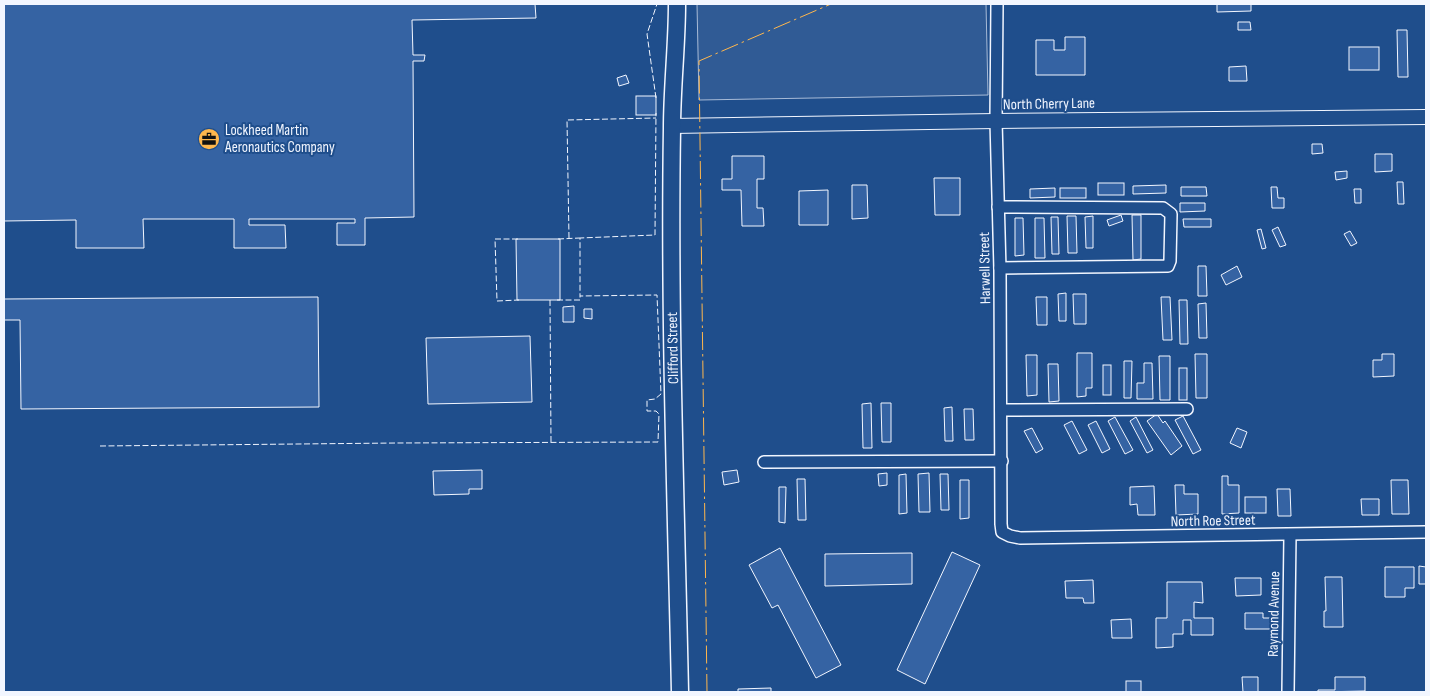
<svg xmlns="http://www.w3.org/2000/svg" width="1430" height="696" viewBox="0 0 1430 696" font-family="'Sofia Sans Condensed',sans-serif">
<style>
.parking{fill:#305b95;stroke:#a8bbd7}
.building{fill:#3563a3;stroke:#f2f6ff}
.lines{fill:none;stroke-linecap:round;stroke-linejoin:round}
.minor-casing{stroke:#f2f6ff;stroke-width:14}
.tertiary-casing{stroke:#f2f6ff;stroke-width:16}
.secondary-casing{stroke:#f2f6ff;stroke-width:19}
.minor{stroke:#1f4e8c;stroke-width:11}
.tertiary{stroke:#1f4e8c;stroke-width:14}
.secondary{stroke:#1f4e8c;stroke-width:16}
.fence{stroke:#f2f6ff;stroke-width:1;stroke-dasharray:6 2.5;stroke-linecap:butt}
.power{stroke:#ffb74d;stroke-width:1;stroke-dasharray:18 4 2.5 4;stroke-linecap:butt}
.labels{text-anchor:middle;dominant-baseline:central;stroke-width:4;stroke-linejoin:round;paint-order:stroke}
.street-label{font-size:15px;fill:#f2f6ff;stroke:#1f4e8c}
.poi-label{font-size:15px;fill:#f2f6ff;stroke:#1f4e8c;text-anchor:start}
</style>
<rect width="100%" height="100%" fill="#1f4e8c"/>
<path class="parking" d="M697 4H986L988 95 699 100Z"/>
<g class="building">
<path d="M4 4H636H535L536 18 412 20 413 55H425L424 61H413L414 217 365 218V245H337V223H355V219H249V225H285L286 248H234V219H143L144 248H76V220L4 221Z"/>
<path d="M1217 4H1251V11L1217 12Z"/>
<path d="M1238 22H1250L1251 30H1238Z"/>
<path d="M1397 30H1407L1408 77H1398Z"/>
<path d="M1065 37H1085V75H1036V40H1054V50H1065Z"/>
<rect x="1349" y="47" width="30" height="23"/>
<path d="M1246 66 1247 81H1229V67Z"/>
<path d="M626 75 629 83 619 86 617 78Z"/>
<rect x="636" y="96" width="20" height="19"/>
<path d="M1312 144H1322L1323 153 1312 154Z"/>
<path d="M1375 154H1392V171L1375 172Z"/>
<path d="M732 156H764V179H757V208H763L764 226H742L741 190H722V179H732Z"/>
<path d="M1347 171V178L1336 180 1335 172Z"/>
<path d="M934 178H960V215H935Z"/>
<path d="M1397 182H1403L1404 204H1398Z"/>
<rect x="1098" y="183" width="26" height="12"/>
<path d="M852 185H867L868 218 852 219Z"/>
<path d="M1166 185V193L1133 194V186Z"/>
<path d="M1181 187H1206L1207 196H1181Z"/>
<path d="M1271 187H1277L1278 198H1284V208H1272Z"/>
<path d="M1055 188V197L1030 198V189Z"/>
<rect x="1060" y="188" width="26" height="10"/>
<path d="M1354 189H1361V203H1355Z"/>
<path d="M828 190V225H799V191Z"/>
<path d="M1180 203H1205V211L1180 212Z"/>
<path d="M1121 215 1123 221 1109 226 1107 220Z"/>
<path d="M1132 215H1141V259L1133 260Z"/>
<path d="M1067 216H1076L1077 253H1068Z"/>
<path d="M1093 216V248H1086L1085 217Z"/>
<path d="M1051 217H1058L1059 254H1052Z"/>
<path d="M1015 218H1023L1024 255 1015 256Z"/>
<path d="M1035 218H1044L1045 258H1035Z"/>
<path d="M1183 219H1211V227H1184Z"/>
<path d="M1278 227 1286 245 1280 247 1272 230Z"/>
<path d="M1261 229 1266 248 1262 249 1257 230Z"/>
<path d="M1350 231 1357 243 1351 246 1344 234Z"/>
<path d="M516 239H560V300H517Z"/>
<path d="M1198 266H1206L1207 296H1198Z"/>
<path d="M1237 266 1242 277 1226 285 1221 275Z"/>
<path d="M1066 293V321H1059L1058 294Z"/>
<path d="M1073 294H1086V324H1074Z"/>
<path d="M318 297 319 407 21 409 20 320H4V299Z"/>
<path d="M1036 297H1047V325H1037Z"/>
<path d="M1161 297H1170L1172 340H1163Z"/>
<path d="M1179 300H1187L1188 344H1180Z"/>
<path d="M1206 303 1207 338H1199L1198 304Z"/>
<path d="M574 306V322H563V307Z"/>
<path d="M584 309H592V319L584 318Z"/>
<path d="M530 336 532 402 428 404 426 338Z"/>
<path d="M1077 353H1092V388H1086V396L1077 397Z"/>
<path d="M1195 354H1207V398H1196Z"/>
<path d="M1382 354H1394V376L1373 377V360H1382Z"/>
<path d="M1026 355H1037V395L1027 396Z"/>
<path d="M1159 356H1170V400H1160Z"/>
<path d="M1124 361H1132L1131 398H1124Z"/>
<path d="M1144 363H1152L1153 399H1137V383H1144Z"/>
<path d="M1048 364H1058L1059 401 1049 402Z"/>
<rect x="1103" y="365" width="8" height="30"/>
<rect x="1179" y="368" width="8" height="32"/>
<path d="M871 403 872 448H863L862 404Z"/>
<path d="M881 403H891V442H882Z"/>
<path d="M952 407 953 441H945L944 408Z"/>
<path d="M964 409H973L974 440H965Z"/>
<path d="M1157 414 1163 423 1165 421 1182 446 1171 455 1147 421Z"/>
<path d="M1183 416 1201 450 1193 454 1175 420Z"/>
<path d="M1115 417 1133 450 1125 454 1108 421Z"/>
<path d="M1136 417 1153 450 1147 453 1130 421Z"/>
<path d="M1072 421 1087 450 1079 454 1064 425Z"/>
<path d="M1096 421 1110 449 1102 453 1088 425Z"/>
<path d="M1032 428 1043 449 1036 453 1024 431Z"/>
<path d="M1237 428 1247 432 1241 448 1230 443Z"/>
<path d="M482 470V489H469V494L434 495 433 471Z"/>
<path d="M737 470 739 482 724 485 722 472Z"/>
<path d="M887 473V485L879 486 878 474Z"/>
<path d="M929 473 930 512H919L918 474Z"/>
<path d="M906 474 907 513 899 514V475Z"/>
<path d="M940 474H948L949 510H941Z"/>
<path d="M1222 476H1228V485H1239V513L1222 514Z"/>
<path d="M797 479H805L806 520H798Z"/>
<path d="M960 480H969V518L960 519Z"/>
<path d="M1391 480H1408L1409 514H1392Z"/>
<path d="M1175 485H1184V494H1198V514L1176 515Z"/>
<path d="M1154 486 1155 515H1138L1137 504 1130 505V487Z"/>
<path d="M779 487H786L785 523 779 522Z"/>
<path d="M1277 489H1290L1291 516H1278Z"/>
<rect x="1245" y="497" width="21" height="16"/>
<path d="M1361 499H1379V515H1362Z"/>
<path d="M780 548 841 665 816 678 778 605 772 608 749 565Z"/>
<path d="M952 552 980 565 925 684 897 670Z"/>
<path d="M912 553V584L825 586V554Z"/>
<path d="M1419 566 1426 567V584H1419Z"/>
<path d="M1385 567H1414V588H1405V597H1385Z"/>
<path d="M1325 577H1342L1343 627H1324V611H1326Z"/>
<path d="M1235 578H1261V595L1236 596Z"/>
<path d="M1093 580 1094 603H1084L1083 598H1066L1065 581Z"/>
<path d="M1167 582H1202L1203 603 1194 602V618H1213V635H1191V620H1183V634H1173V647L1156 648V618H1167Z"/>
<path d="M1245 613H1263V618H1272L1273 629H1245Z"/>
<path d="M1131 619 1132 638H1112L1111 620Z"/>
<path d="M1242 677H1258V692H1243Z"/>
<path d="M1335 677H1365V691L1318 692V690H1335Z"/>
<rect x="1126" y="681" width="15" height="11"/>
<path d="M771 688V692H738V689Z"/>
</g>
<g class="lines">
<g class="minor-casing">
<g id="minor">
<path d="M997 4 996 121 1000 270 1001 524 1002 532 1010 536 1020 538 1426 532"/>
<path d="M998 207 1163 208 1171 214 1170 261 1168 266 1000 268"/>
<path d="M1001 410 1187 409"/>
<path d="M764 462 1002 461"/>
<path d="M1288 692 1290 535"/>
</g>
</g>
<g class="tertiary-casing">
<path id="tertiary" d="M672 126 996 121 1426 117"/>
</g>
<g class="secondary-casing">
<path id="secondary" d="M677 4C677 45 672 87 672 128 669 316 676 504 680 692"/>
</g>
<use href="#minor" class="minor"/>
<use href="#tertiary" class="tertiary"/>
<use href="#secondary" class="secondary"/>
<g class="fence">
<path d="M656 98 647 34 657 4"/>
<path d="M569 238 567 120 656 118"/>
<path d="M518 239H495L497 301 519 300"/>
<path d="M558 239 580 238"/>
<path d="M550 300 551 442"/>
<path d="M557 300H580V296"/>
<path d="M100 446 397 443 658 442 659 414 656 411H647V400L655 399 661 394 657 295 580 296V238L655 235 656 113"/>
</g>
<path class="power" d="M707 692 699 61 831 4"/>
</g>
<defs>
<g id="office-disc" transform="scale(1.125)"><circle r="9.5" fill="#ffb74d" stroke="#1f4e8c"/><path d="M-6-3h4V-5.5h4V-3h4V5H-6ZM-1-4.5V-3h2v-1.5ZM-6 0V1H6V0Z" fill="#111"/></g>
</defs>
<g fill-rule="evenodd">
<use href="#office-disc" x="209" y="139"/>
</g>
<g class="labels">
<g class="street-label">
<text transform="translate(1049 104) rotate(-1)">North Cherry Lane</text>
<text transform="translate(985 268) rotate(-91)">Harwell Street</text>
<text transform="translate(673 348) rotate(-91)">Clifford Street</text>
<text transform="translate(1213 521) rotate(-1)">North Roe Street</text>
<text transform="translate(1274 614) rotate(-89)">Raymond Avenue</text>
</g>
<g class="poi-label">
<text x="225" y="130">Lockheed Martin<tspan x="225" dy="17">Aeronautics Company</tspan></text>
</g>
</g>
<rect width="1430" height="696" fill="none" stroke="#f2f6ff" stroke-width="10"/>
</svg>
